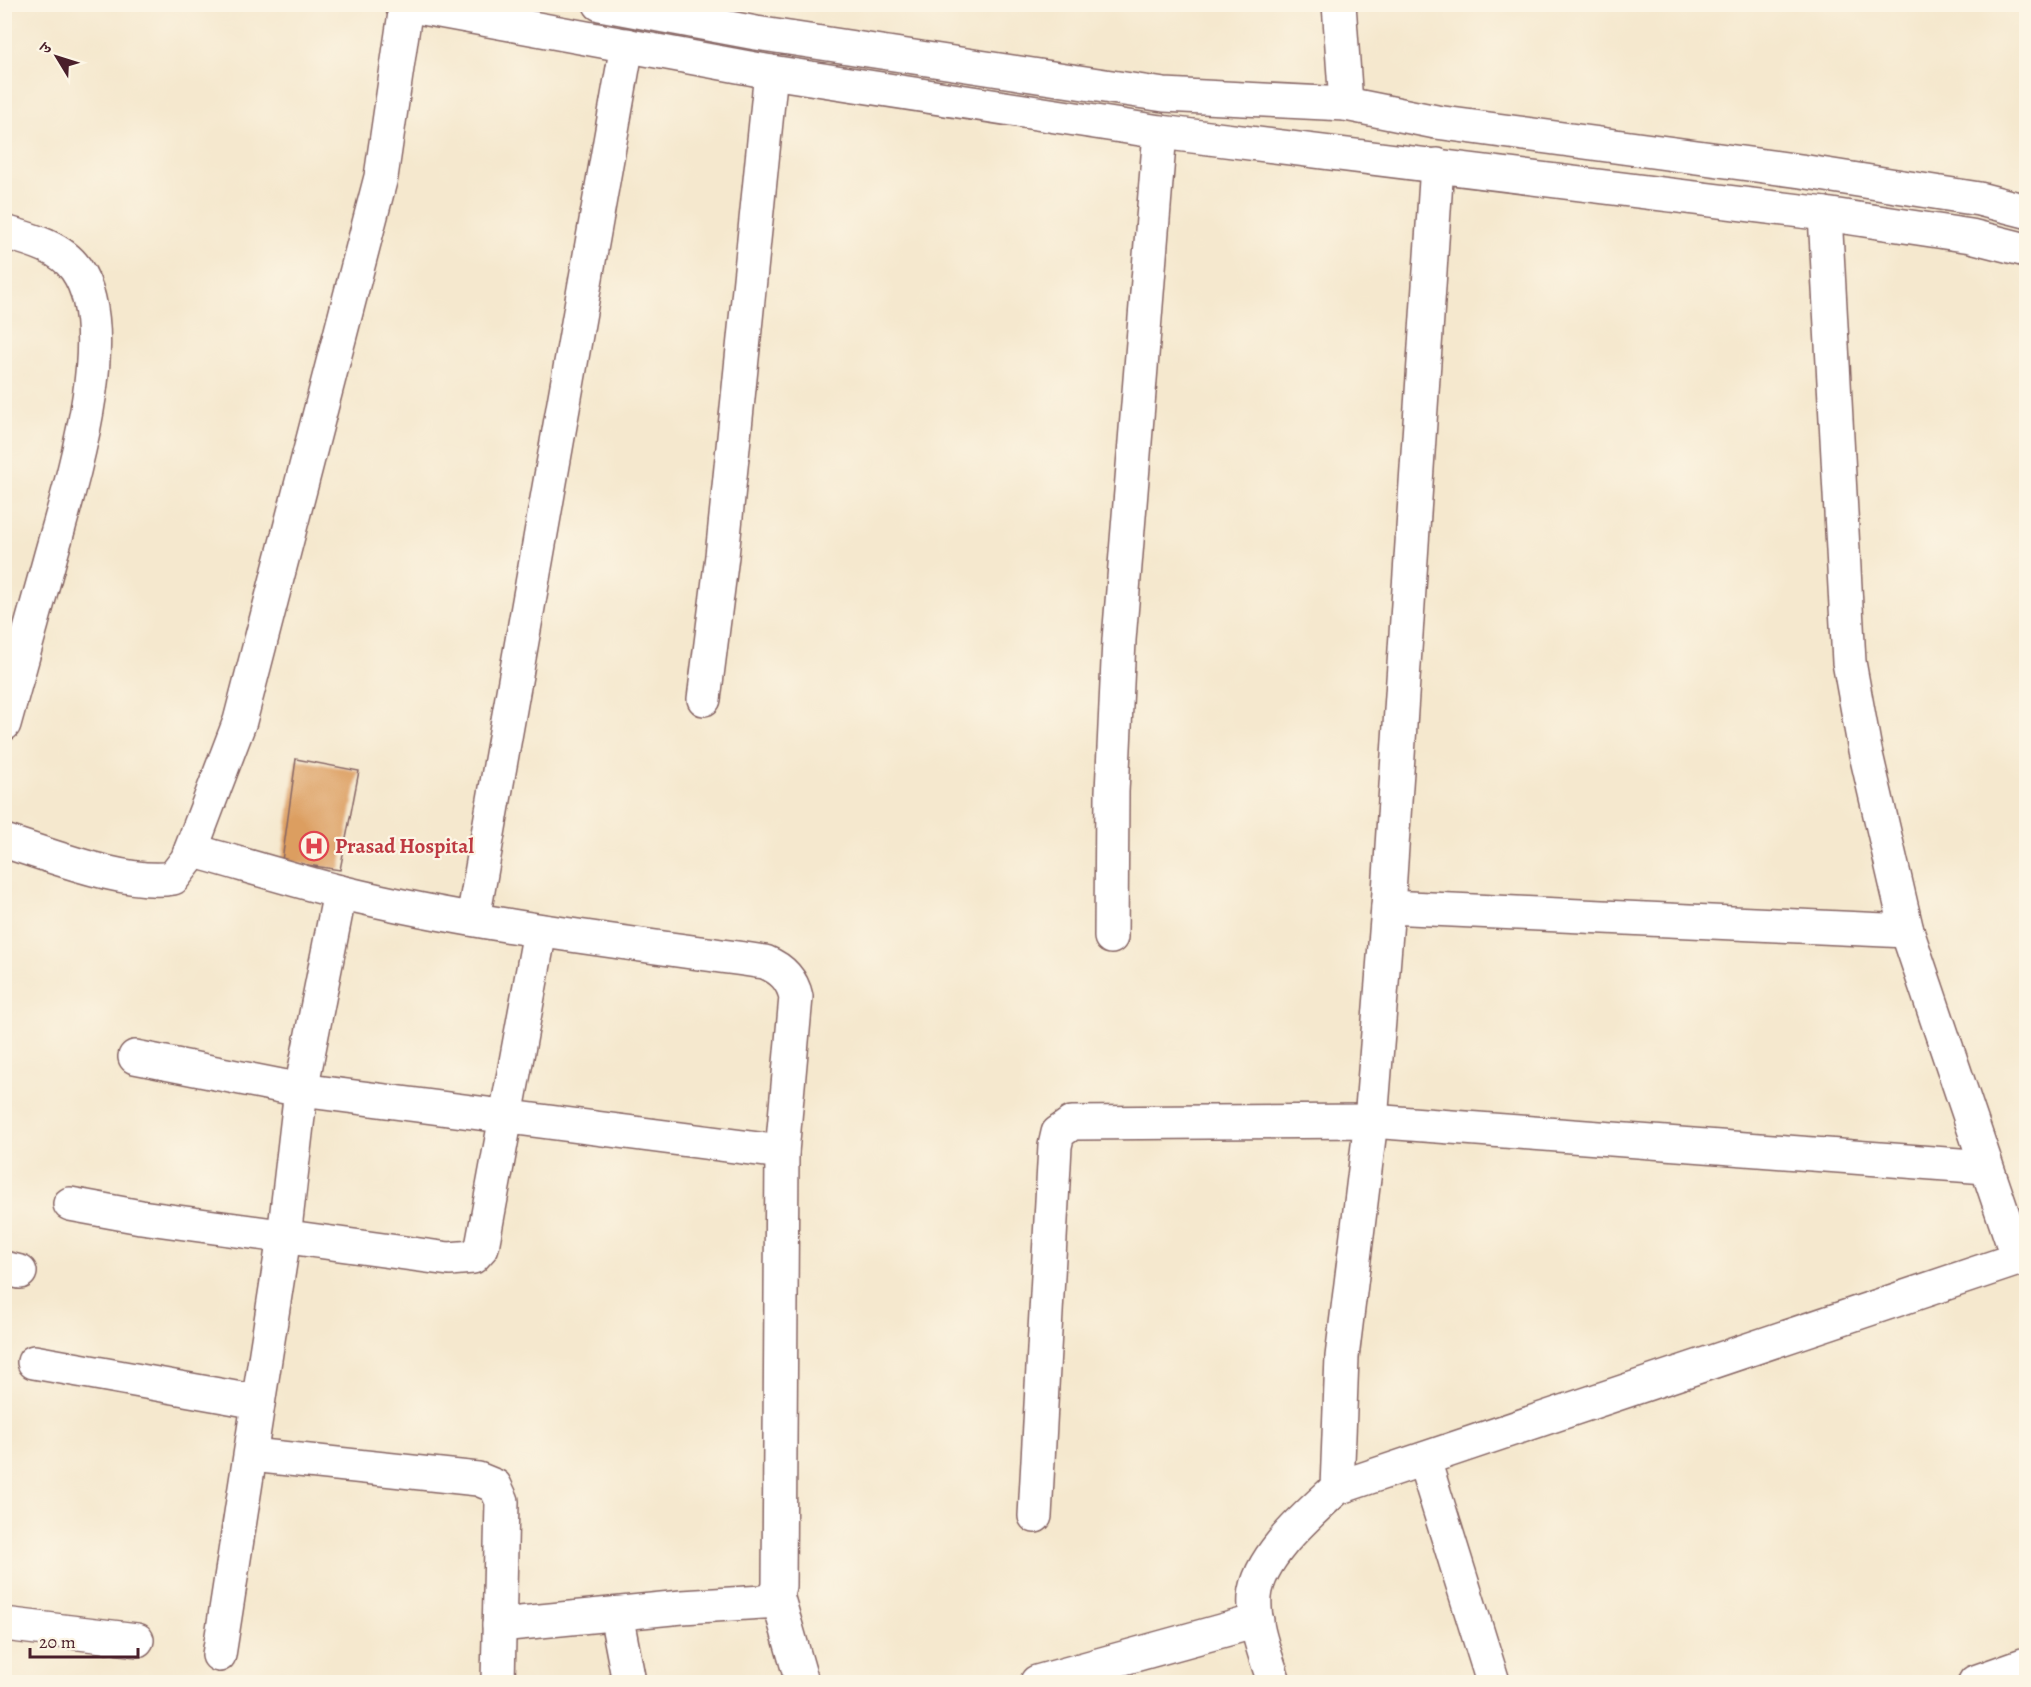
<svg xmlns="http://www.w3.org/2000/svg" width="2031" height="1687" viewBox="0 0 2031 1687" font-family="Alegreya,'Noto Serif Devanagari',serif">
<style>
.building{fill:#dc9e61}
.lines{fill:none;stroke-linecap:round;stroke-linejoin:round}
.minor-casing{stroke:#866564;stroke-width:36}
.minor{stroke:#fff;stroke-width:33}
.labels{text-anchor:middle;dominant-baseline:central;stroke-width:4.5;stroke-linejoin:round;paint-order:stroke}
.health-label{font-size:21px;font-weight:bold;fill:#be3a42;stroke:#fcf5e5;text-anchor:start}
</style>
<rect width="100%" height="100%" fill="#fcf5e5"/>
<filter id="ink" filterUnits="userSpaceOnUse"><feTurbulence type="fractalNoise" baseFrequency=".0167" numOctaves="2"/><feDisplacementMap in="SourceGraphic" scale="12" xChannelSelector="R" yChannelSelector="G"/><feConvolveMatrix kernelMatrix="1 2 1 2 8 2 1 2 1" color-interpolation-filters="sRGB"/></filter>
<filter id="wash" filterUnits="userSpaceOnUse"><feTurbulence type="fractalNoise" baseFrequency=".008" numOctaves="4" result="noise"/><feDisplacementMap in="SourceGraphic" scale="24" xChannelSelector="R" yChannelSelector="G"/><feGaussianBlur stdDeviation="1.35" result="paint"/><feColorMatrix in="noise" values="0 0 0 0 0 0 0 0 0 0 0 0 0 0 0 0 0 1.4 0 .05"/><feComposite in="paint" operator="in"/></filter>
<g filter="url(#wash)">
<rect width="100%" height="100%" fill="#f5e8ce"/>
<g id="blocks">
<path class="building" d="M296 759 359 771 340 870 282 861Z"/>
</g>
</g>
<g filter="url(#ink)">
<use href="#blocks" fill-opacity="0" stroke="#866564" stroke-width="1.5"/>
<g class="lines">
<g class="minor-casing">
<g id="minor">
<path d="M401 4 771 72 1160 132 1825 214 1971 236 2026 250"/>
<path d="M600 4 756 33 1164 95 1346 104 1436 122 1801 171 1979 199 2026 211"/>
<path d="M1339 4 1346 104"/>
<path d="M4 232C29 239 61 247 76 269 121 333 68 492 49 562 34 616 19 670 4 724"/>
<path d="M704 699 722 556 771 72"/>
<path d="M4 841C50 855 127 886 173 878L187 860 240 721 381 177 406 6"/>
<path d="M191 850C241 864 290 879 340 892 479 926 623 942 765 962 782 969 792 979 796 997L782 1152 779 1586C776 1596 773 1600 763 1602L682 1607 499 1625"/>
<path d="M1388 907 1907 931"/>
<path d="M473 919 627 45"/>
<path d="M1111 937 1112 792 1119 640 1160 132"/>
<path d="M135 1057 301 1090 782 1152"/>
<path d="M70 1204 141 1217 449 1259 473 1257 482 1247 540 931"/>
<path d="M4 1268 20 1272"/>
<path d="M34 1362 258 1402"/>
<path d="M252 1455 478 1479 495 1486 502 1501 498 1682"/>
<path d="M1424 1460 1493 1682"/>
<path d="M1337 1488 1342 1357 1371 1121 1388 907 1437 165"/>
<path d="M1035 1516 1055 1146 1058 1133 1072 1123 1371 1121 1986 1167"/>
<path d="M777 1595 802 1682"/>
<path d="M616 1614 629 1682"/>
<path d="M4 1624 137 1640"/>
<path d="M219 1655 284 1237 301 1090 340 892"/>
<path d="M1037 1682 1257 1621"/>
<path d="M1274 1682C1266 1656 1253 1625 1255 1597 1258 1557 1309 1514 1337 1488L2018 1259 1907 931 1865 750 1849 662 1825 214"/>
<path d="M1975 1682 2026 1664"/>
</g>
</g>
<use href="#minor" class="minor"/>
</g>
</g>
<defs>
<g id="hospital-ring" transform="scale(1.5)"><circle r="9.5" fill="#fcf5e5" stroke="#e0444e" stroke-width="1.5"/><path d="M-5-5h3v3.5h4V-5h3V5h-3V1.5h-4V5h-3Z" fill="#e0444e"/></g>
</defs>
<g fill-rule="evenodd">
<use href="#hospital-ring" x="314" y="846"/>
</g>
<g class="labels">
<g class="health-label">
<text x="335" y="846">Prasad Hospital</text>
</g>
</g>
<rect width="2031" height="1687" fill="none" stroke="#fcf5e5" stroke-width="24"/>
<g transform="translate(57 57) rotate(308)" stroke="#fcf5e5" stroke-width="4.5" paint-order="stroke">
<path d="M0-4.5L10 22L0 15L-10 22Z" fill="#4a1f2b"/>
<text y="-9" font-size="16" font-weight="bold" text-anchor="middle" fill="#4a1f2b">उ</text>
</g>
<path d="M30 1648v9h108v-9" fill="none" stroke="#4a1f2b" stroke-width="3"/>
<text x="39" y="1648" font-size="18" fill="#4a1f2b" stroke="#fcf5e5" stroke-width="4.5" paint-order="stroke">20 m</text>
</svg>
